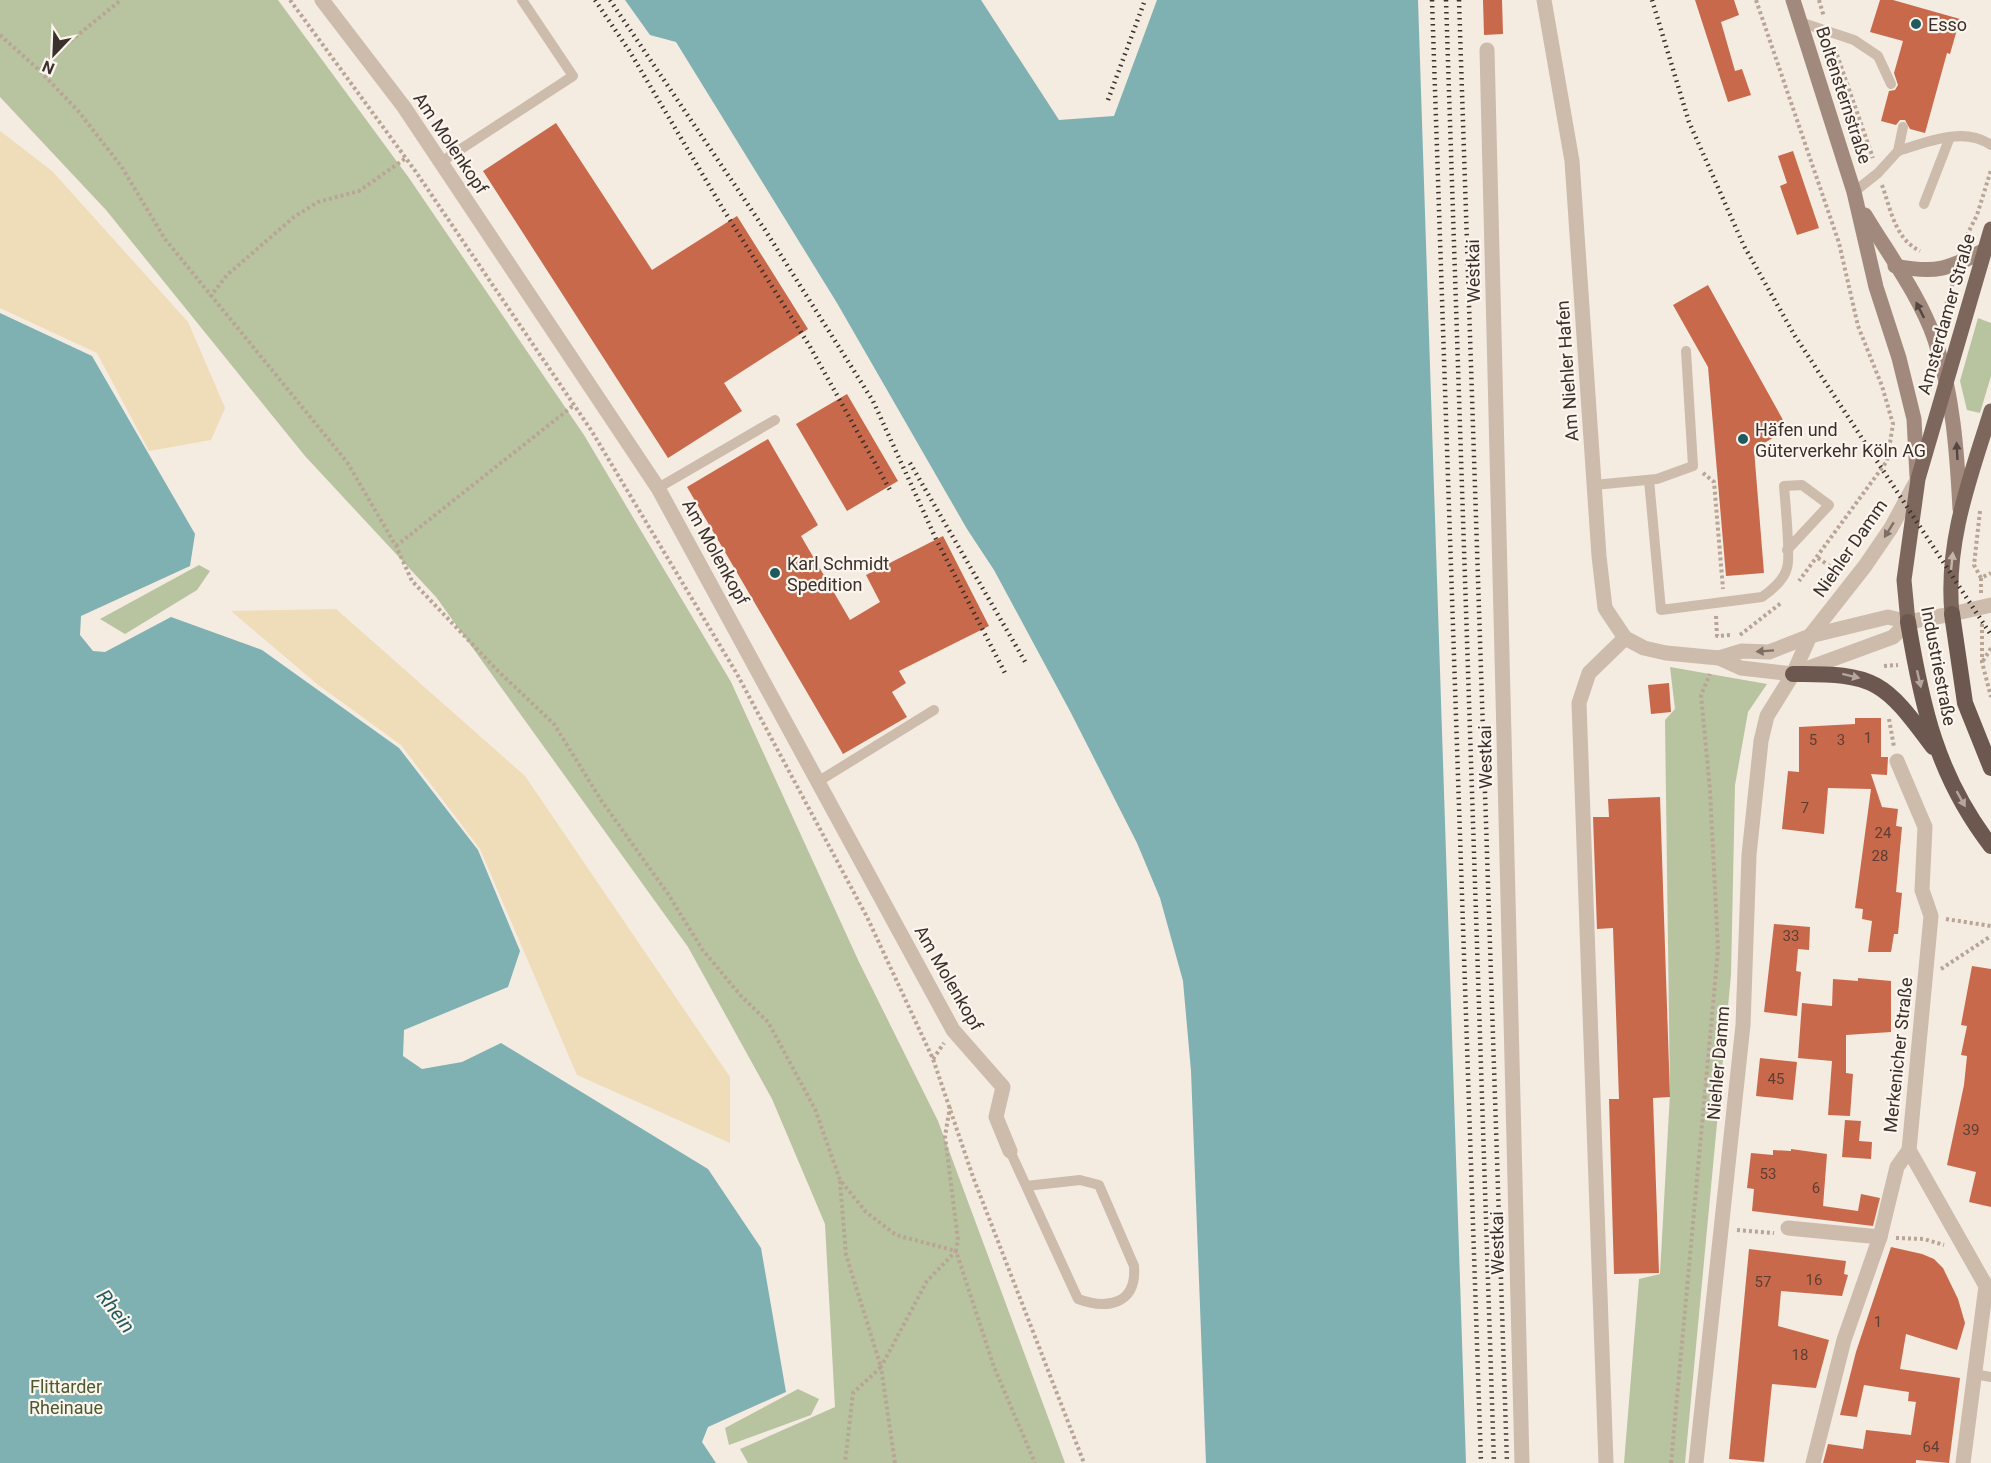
<svg xmlns="http://www.w3.org/2000/svg" width="1991" height="1463" viewBox="0 0 1991 1463" font-family="Roboto,sans-serif">
<style>
.green{fill:#b8c4a0}
.sand{fill:#efdcb8}
.water{fill:#7fb0b2}
.building{fill:#c8694b}
.lines{fill:none;stroke-linecap:round;stroke-linejoin:round}
.path{stroke:#b9a596;stroke-width:4;stroke-dasharray:3 3;stroke-linecap:butt}
.service{stroke:#cdbbac;stroke-width:10}
.minor{stroke:#cdbbac;stroke-width:15}
.tertiary{stroke:#cdbbac;stroke-width:15}
.secondary{stroke:#a18a7d;stroke-width:15}
.primary{stroke:#7d675c;stroke-width:15}
.trunk{stroke:#6c584f;stroke-width:16}
.rail{stroke:#3b302b;stroke-width:4.5;stroke-dasharray:1.5 4.5;stroke-linecap:butt}
.oneway{fill:#544640}
.oneway2{fill:#7d6f65}
.oneway3{fill:#c2b5ac}
.oneway4{fill:#b4a69e}
.poi-dot{fill:#1f5a5e;stroke:#fbf5ee;stroke-width:2}
.labels{text-anchor:middle;dominant-baseline:central;stroke-width:4.5;stroke-linejoin:round;paint-order:stroke}
.number-label{font-size:15px;fill:#5e3e33}
.poi-label{font-size:18px;fill:#3b302b;stroke:#fbf5ee;text-anchor:start}
.street-label{font-size:18px;fill:#3b302b;stroke:#fbf5ee}
.park-label{font-size:18px;fill:#4a5a2e;stroke:#fbf5ee}
.water-label{font-size:20px;font-style:italic;fill:#1f5a5e;stroke:#fbf5ee}
</style>
<rect width="100%" height="100%" fill="#f4ebe1"/>
<g class="green">
<path d="M0 0H278L409 178 584 435 731 682 859 962 938 1121 1065 1463H748L740 1449 835 1407 825 1224 772 1099 688 947 436 597 305 456 106 210 0 97Z"/>
<path d="M1978 318 1991 323V376L1980 413 1967 410 1960 381Z"/>
<path d="M199 565 210 571 197 590 125 634 100 619Z"/>
<path d="M1670 667 1767 684 1748 712 1735 785 1731 975 1685 1463H1624L1639 1279 1660 1274 1670 1093 1665 720 1675 709Z"/>
<path d="M798 1389 819 1399 811 1415 729 1445 725 1428Z"/>
</g>
<g class="sand">
<path d="M0 131 52 171 188 322 225 408 211 440 149 451 97 353 0 308Z"/>
<path d="M336 609 525 776 730 1077V1143L577 1075 480 849 401 745 317 684 231 611Z"/>
</g>
<g class="water">
<path d="M625 0H981L1059 120 1114 116 1157 0H1418L1466 1463H1206L1191 1071 1183 981 1160 898 1137 843 1071 713 994 570 967 529 837 303 676 42 650 35Z"/>
<path d="M0 313 92 356 195 534 190 566 81 616 80 635 93 651 105 652 171 617 262 650 399 748 478 850 520 951 508 987 404 1030 403 1056 422 1069 462 1062 501 1043 708 1169 761 1248 786 1392 708 1427 702 1442 716 1463H0Z"/>
</g>
<g class="building">
<path d="M1483 0H1502L1503 34 1484 35Z"/>
<path d="M1695 0H1734L1739 15 1721 22 1735 71 1742 69 1751 95 1728 102Z"/>
<path d="M1880 0H1893L1960 19 1950 54 1947 53 1925 133 1910 129 1905 120H1900L1896 125 1881 121 1889 91 1895 90 1898 85 1894 73 1903 41 1870 32Z"/>
<path d="M556 123 652 270 737 216 808 329 724 383 742 411 668 458 483 171Z"/>
<path d="M1793 151 1819 228 1797 235 1780 186 1787 183 1778 156Z"/>
<path d="M1708 285 1788 429 1754 449 1764 573 1726 576 1708 367 1673 305Z"/>
<path d="M847 394 898 481 847 511 796 424Z"/>
<path d="M768 439 818 525 801 536 850 620 880 602 866 575 943 536 989 626 899 671 906 683 892 692 907 717 843 754 687 487Z"/>
<path d="M1669 683 1671 712 1651 714 1648 685Z"/>
<path d="M1855 718H1881V757H1888L1887 775 1871 774 1882 807 1898 809 1896 826 1902 827 1896 892 1902 893 1900 913 1898 934H1894L1891 952H1868L1872 921 1862 919 1863 909 1855 908 1871 789 1828 788 1824 834 1782 829 1788 771 1799 772V727L1855 724Z"/>
<path d="M1660 797 1670 1097 1653 1098 1659 1273 1614 1274 1609 1099H1619L1613 928 1597 929 1593 817H1609L1608 799Z"/>
<path d="M1774 924 1810 927 1809 950 1798 949 1796 971 1801 972 1797 1016 1764 1012Z"/>
<path d="M1972 966 1991 969V1207L1969 1202 1976 1172 1947 1165 1964 1085 1967 1056 1961 1055 1967 1026 1961 1025Z"/>
<path d="M1858 978 1891 981V1032L1846 1035V1073L1853 1074 1850 1116 1828 1115 1832 1061 1798 1058 1802 1003 1832 1006 1833 979 1858 981Z"/>
<path d="M1760 1058 1797 1062 1793 1100 1756 1096Z"/>
<path d="M1845 1120 1861 1121 1859 1141 1872 1142 1871 1159 1842 1157Z"/>
<path d="M1791 1149 1827 1154 1823 1206 1858 1211 1861 1194 1880 1198 1873 1226 1752 1211 1754 1189 1747 1188 1751 1153 1773 1155V1150L1791 1151Z"/>
<path d="M1891 1247 1922 1254 1934 1259 1943 1268 1958 1299 1965 1323 1957 1350 1906 1334 1900 1369 1960 1378 1949 1463 1916 1460V1463H1823L1828 1444 1863 1449 1866 1430 1911 1435 1916 1402 1908 1401 1909 1392 1864 1385 1857 1417 1840 1415 1856 1352Z"/>
<path d="M1749 1249 1846 1261 1844 1274 1848 1275 1842 1296 1781 1291 1778 1326 1829 1340 1816 1388 1772 1384 1764 1462 1729 1459Z"/>
</g>
<g class="lines">
<g class="path">
<path d="M290 0 416 172 591 430 737 674 867 917 933 1059 973 1177 1084 1463"/>
<path d="M1756 0 1839 243 1858 326 1882 386 1893 424 1887 461 1799 581"/>
<path d="M1819 0 1824 17"/>
<path d="M0 35 40 71 79 112 121 166 165 239 347 462 396 546 412 581 497 670 554 724 601 800 668 894 702 949 741 996 768 1022 815 1109 840 1180 866 1212 896 1235 956 1251 958 1240 945 1136 950 1107"/>
<path d="M1835 49 1873 158"/>
<path d="M40 70 53 55 121 0"/>
<path d="M1882 185C1891 210 1895 239 1920 251"/>
<path d="M1964 241 1977 215 1991 170"/>
<path d="M210 297 227 275 294 217 318 202 359 191 406 158"/>
<path d="M1943 315 1953 282"/>
<path d="M1703 473 1714 482 1723 589"/>
<path d="M1980 511 1974 565 1981 578"/>
<path d="M396 546 574 405"/>
<path d="M1818 558 1839 573"/>
<path d="M1981 593V578L1991 573"/>
<path d="M1716 616 1717 636 1731 635"/>
<path d="M1982 624V662L1991 697"/>
<path d="M1740 635 1781 603"/>
<path d="M1983 661 1991 648"/>
<path d="M1884 666 1898 665"/>
<path d="M1889 719 1894 747"/>
<path d="M1946 919 1991 926"/>
<path d="M1941 969 1991 936"/>
<path d="M933 1059 944 1043"/>
<path d="M840 1181 846 1255 881 1367 853 1393 845 1463"/>
<path d="M1737 1230 1774 1233"/>
<path d="M1896 1238 1924 1239 1944 1245"/>
<path d="M895 1463 881 1367 927 1281 956 1251 994 1367 1035 1463"/>
<path d="M1671 1463 1718 950 1710 790 1701 695 1710 674"/>
</g>
<g class="service">
<path d="M1800 22 1854 40 1878 56 1891 84"/>
<path d="M1898 151C1927 142 1964 126 1991 145"/>
<path d="M441 162 573 76 522 0"/>
<path d="M1854 192 1878 173 1898 151 1903 127"/>
<path d="M1924 204 1950 137"/>
<path d="M1649 480 1661 610 1762 597C1772 590 1784 580 1787 568 1791 557 1785 501 1784 486L1802 485 1829 505 1787 550"/>
<path d="M1594 485 1657 479 1693 466 1686 351"/>
<path d="M658 488 775 420"/>
<path d="M819 781 934 710"/>
<path d="M1010 1151 1078 1299C1108 1310 1137 1304 1134 1266L1099 1185 1080 1180 1026 1186"/>
<path d="M1974 1374 1991 1377"/>
</g>
<g class="minor">
<path d="M322 0 404 107 658 488 953 1030 1003 1087 996 1117 1010 1151"/>
<path d="M1544 0 1572 161 1599 556 1605 608 1625 638 1644 648 1666 653 1719 658 1741 668 1793 674"/>
<path d="M1487 50 1522 1463"/>
<path d="M1952 614 1991 605"/>
<path d="M1719 658 1742 651 1769 652 1810 636"/>
<path d="M1897 761 1925 827 1922 890 1931 916 1909 1150 1986 1286 1963 1463"/>
<path d="M1788 1228 1880 1237"/>
<path d="M1606 1463 1579 703 1589 673 1625 638"/>
<path d="M1813 1463 1844 1340 1880 1237 1897 1167 1909 1150"/>
</g>
<g class="tertiary">
<path d="M1810 636 1888 617 1908 622 1952 614"/>
<path d="M1795 673 1893 637 1908 622"/>
<path d="M1696 1463 1743 1025 1749 855 1761 741 1767 716 1793 674 1810 636 1865 566 1891 528 1917 480"/>
</g>
<g class="secondary">
<path d="M1793 0 1854 192 1876 287 1899 358 1914 419 1917 476"/>
<path d="M1865 215C1889 255 1920 296 1935 340 1953 395 1957 452 1960 509"/>
<path d="M1895 266C1937 274 1948 269 1985 250"/>
</g>
<g class="primary">
<path d="M1952 614C1945 543 1970 478 1991 411"/>
<path d="M1908 622 1904 580 1918 479 1991 229"/>
</g>
<g class="trunk">
<path d="M1952 614 1965 703 1991 768"/>
<path d="M1908 622C1922 707 1937 776 1991 846"/>
<path d="M1793 674C1876 673 1884 681 1933 747"/>
</g>
<g class="rail">
<path d="M595 0 630 52 723 209 809 345 890 490"/>
<path d="M610 0 765 230 873 401 936 539 1006 675"/>
<path d="M1432 0 1481 1463"/>
<path d="M1446 0 1494 1463"/>
<path d="M1459 0 1507 1463"/>
<path d="M1652 0 1689 122 1744 246 1795 336 1991 635"/>
<path d="M1108 100 1145 0"/>
<path d="M910 463 1027 665"/>
</g>
</g>
<defs><path id="oneway-solid" d="M-6-.8H1V-3.2L6.5 0L1 3.2V.8H-6Z" transform="scale(1.5)"/></defs>
<g class="oneway">
<use href="#oneway-solid" transform="translate(1920 310) rotate(-117)"/>
<use href="#oneway-solid" transform="translate(1957 451) rotate(-93)"/>
</g>
<g class="oneway2">
<use href="#oneway-solid" transform="translate(1889 530) rotate(122)"/>
<use href="#oneway-solid" transform="translate(1765 651) rotate(176)"/>
</g>
<use class="oneway3" href="#oneway-solid" transform="translate(1952 561) rotate(-84)"/>
<g class="oneway4">
<use href="#oneway-solid" transform="translate(1851 676) rotate(14)"/>
<use href="#oneway-solid" transform="translate(1919 679) rotate(77)"/>
<use href="#oneway-solid" transform="translate(1961 799) rotate(61)"/>
</g>
<g class="poi-dot">
<circle cx="1916" cy="24" r="6"/>
<circle cx="1743" cy="439" r="6"/>
<circle cx="775" cy="573" r="6"/>
</g>
<g class="labels">
<g class="number-label">
<text x="1868" y="738">1</text>
<text x="1813" y="740">5</text>
<text x="1841" y="740">3</text>
<text x="1805" y="808">7</text>
<text x="1883" y="833">24</text>
<text x="1880" y="856">28</text>
<text x="1791" y="936">33</text>
<text x="1776" y="1079">45</text>
<text x="1971" y="1130">39</text>
<text x="1768" y="1174">53</text>
<text x="1816" y="1188">6</text>
<text x="1814" y="1280">16</text>
<text x="1763" y="1282">57</text>
<text x="1878" y="1322">1</text>
<text x="1800" y="1355">18</text>
<text x="1931" y="1447">64</text>
</g>
<g class="poi-label">
<text x="1928" y="24">Esso</text>
<text x="1755" y="429">Häfen und<tspan x="1755" dy="21">Güterverkehr Köln AG</tspan></text>
<text x="787" y="563">Karl Schmidt<tspan x="787" dy="21">Spedition</tspan></text>
</g>
<g class="street-label">
<text transform="translate(1844 95) rotate(72)">Boltensternstraße</text>
<text transform="translate(451 143) rotate(56)">Am Molenkopf</text>
<text transform="translate(1473 271) rotate(-91)">Westkai</text>
<text transform="translate(1946 314) rotate(-74)">Amsterdamer Straße</text>
<text transform="translate(1567 371) rotate(-94)">Am Niehler Hafen</text>
<text transform="translate(1850 548) rotate(-55)">Niehler Damm</text>
<text transform="translate(716 552) rotate(61)">Am Molenkopf</text>
<text transform="translate(1939 666) rotate(79)">Industriestraße</text>
<text transform="translate(1485 757) rotate(-91)">Westkai</text>
<text transform="translate(949 978) rotate(60)">Am Molenkopf</text>
<text transform="translate(1898 1055) rotate(-84)">Merkenicher Straße</text>
<text transform="translate(1718 1063) rotate(-85)">Niehler Damm</text>
<text transform="translate(1497 1243) rotate(-91)">Westkai</text>
</g>
<g class="park-label">
<text x="66" y="1386">Flittarder<tspan x="66" dy="21">Rheinaue</tspan></text>
</g>
<g class="water-label">
<text transform="translate(116 1311) rotate(53)">Rhein</text>
</g>
</g>
<g transform="translate(54 54) rotate(203)" stroke="#fbf5ee" stroke-width="4.5" paint-order="stroke">
<path d="M0-4.5L10 22L0 15L-10 22Z" fill="#3b302b"/>
<text y="-9" font-size="16" font-weight="bold" text-anchor="middle" fill="#3b302b">N</text>
</g>
</svg>
